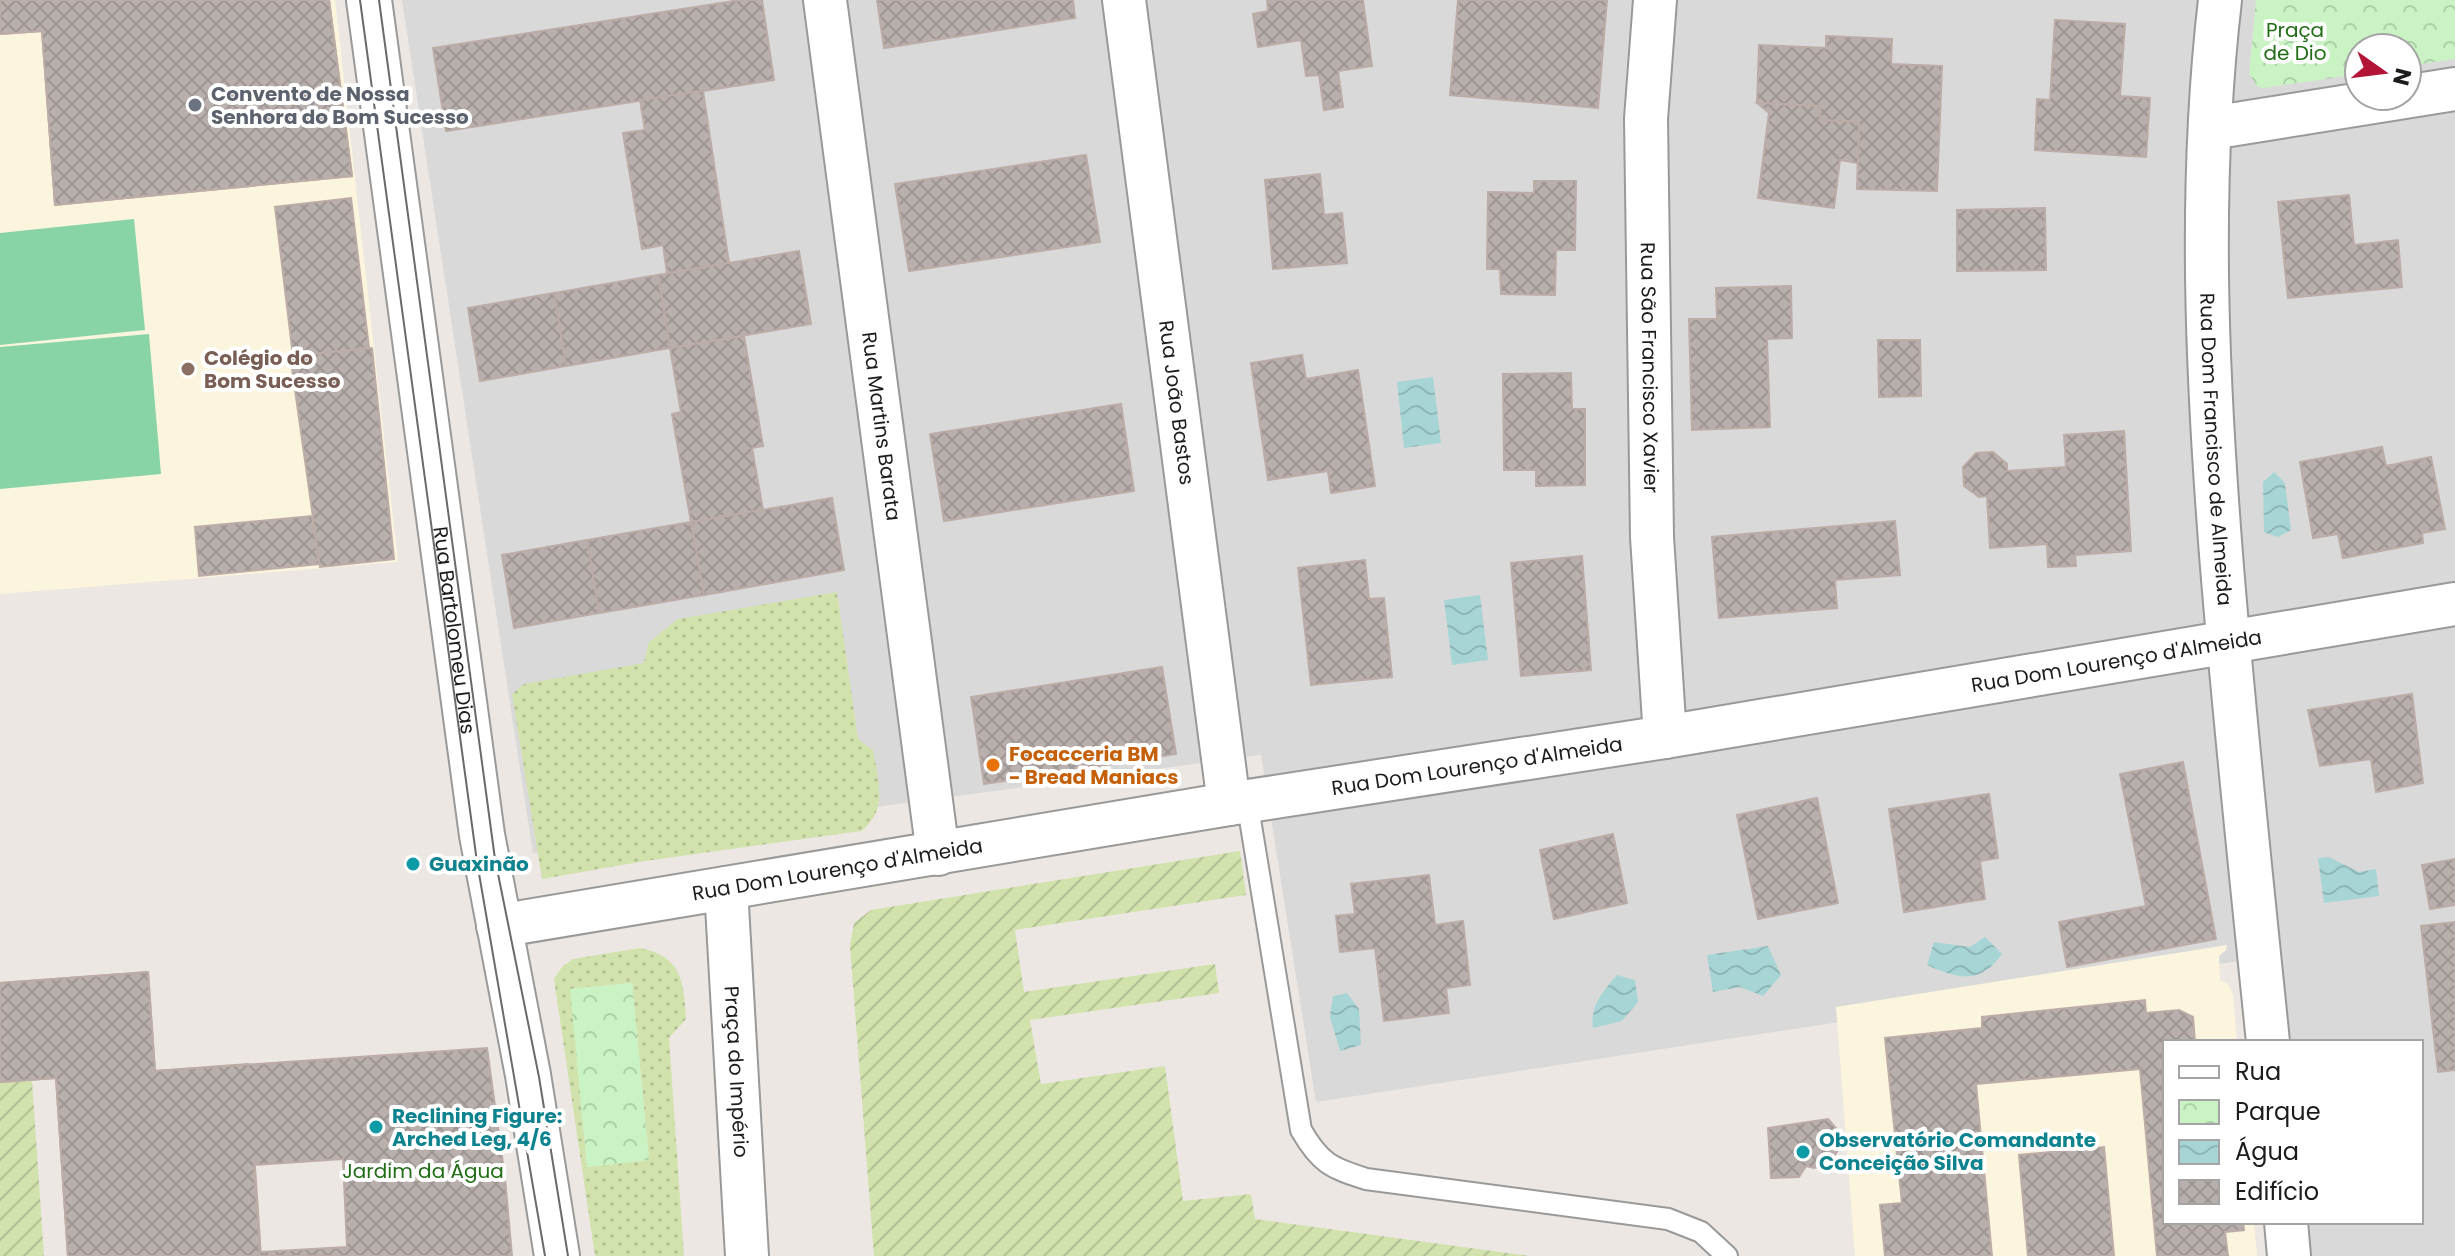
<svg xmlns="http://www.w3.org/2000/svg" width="2455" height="1256" viewBox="0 0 2455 1256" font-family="Poppins,sans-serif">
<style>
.residential{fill:#dad9d9;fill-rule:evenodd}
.education{fill:#fbf5dd}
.grass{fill:url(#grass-dots);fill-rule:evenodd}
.park{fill:url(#park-crowns)}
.garden{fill:url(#garden-furrows)}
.pitch{fill:#88d4a7}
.water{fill:url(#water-waves)}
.building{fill:url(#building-cross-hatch);stroke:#bcaca7;stroke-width:2;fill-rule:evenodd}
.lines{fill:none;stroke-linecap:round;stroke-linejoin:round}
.service-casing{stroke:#999;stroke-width:24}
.minor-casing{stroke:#999;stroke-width:46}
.tertiary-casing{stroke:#999;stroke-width:48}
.service{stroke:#fff;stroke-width:20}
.minor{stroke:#fff;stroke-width:42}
.tertiary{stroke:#fff;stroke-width:44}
.tram{stroke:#6a6a6a;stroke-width:2}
.worship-dot{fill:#6b7280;stroke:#fff;stroke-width:3}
.education-dot{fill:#8d6e63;stroke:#fff;stroke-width:3}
.food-dot{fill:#e8710a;stroke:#fff;stroke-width:3}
.culture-dot{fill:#0f9aa8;stroke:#fff;stroke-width:3}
.labels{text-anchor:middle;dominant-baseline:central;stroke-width:8;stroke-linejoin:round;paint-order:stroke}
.park-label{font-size:20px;fill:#216d16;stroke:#fff}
.worship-label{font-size:20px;font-weight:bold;fill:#5b616d;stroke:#fff;text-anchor:start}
.education-label{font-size:20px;font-weight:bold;fill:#785e54;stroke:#fff;text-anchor:start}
.street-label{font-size:20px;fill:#1c1c1c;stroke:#fff}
.food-label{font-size:20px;font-weight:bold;fill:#c56008;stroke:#fff;text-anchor:start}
.culture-label{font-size:20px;font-weight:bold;fill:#0d838f;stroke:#fff;text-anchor:start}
</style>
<defs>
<pattern id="grass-dots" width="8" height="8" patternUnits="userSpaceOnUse" patternTransform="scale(2)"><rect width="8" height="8" fill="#d2e2ad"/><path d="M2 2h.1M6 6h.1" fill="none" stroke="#b4c194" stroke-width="1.8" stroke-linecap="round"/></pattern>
<pattern id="park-crowns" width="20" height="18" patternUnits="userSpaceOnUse" patternTransform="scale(2)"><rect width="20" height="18" fill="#c9f3c3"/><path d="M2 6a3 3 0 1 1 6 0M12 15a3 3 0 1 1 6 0" fill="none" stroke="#acd0a7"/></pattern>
<pattern id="garden-furrows" width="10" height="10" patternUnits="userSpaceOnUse" patternTransform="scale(2)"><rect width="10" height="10" fill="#d2e2ad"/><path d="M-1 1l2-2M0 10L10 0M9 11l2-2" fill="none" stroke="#b4c194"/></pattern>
<pattern id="water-waves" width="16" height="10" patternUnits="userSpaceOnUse" patternTransform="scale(2)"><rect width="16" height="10" fill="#a7d5d6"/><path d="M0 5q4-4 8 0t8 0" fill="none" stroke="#8fb6b7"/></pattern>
<pattern id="building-cross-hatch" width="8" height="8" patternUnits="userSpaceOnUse" patternTransform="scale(2)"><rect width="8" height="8" fill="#b9afac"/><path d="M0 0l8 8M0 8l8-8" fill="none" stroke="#9e9693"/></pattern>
</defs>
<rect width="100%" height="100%" fill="#ece7e2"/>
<path class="residential" d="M402 0H2455V1256H2274L2271 1222H2421V1042H2253L2245 960 1316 1102 1261 755 533 853ZM2359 48H2407V96H2359Z"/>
<g class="education">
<path d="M0 0H335L398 562 0 594Z"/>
<path d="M2227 945 2226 950 2219 956 2220 980 2228 984 2233 995 2237 1042H2165V1222H2254L2257 1256H1855L1836 1007Z"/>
</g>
<g class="grass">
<path d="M837 592 858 739 873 750C878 780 889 810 861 831L645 861 542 879 512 694 524 684 644 663 649 642 678 619Z"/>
<path d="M640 948C682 956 684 982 686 1019L669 1038 684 1256H595L554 979 562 967 573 959ZM632 983 649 1160 587 1167 571 989Z"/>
</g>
<g class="park">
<path d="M2256 0H2455V59L2407 66V48H2359V74L2263 88 2257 86 2249 74Z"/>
<path d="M632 983 649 1160 587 1167 570 989Z"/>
</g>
<g class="garden">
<path d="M1240 851 1246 895 1015 930 1024 992 1215 964 1219 993 1030 1020 1041 1084 1165 1066 1183 1201 1251 1194 1255 1219 1529 1256H874L850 946 854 923 871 910Z"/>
<path d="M32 1080 44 1256H0V1082Z"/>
</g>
<g class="pitch">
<path d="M134 219 145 330 0 345V233Z"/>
<path d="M149 334 161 474 0 489V347Z"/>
</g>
<g class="water">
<path d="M1433 377 1441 443 1404 448 1397 382Z"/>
<path d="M2274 472 2285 483 2291 530 2278 537 2264 532 2263 482Z"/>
<path d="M1480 595 1488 660 1452 665 1444 600Z"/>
<path d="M2329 857 2359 872 2376 869 2379 896 2324 903 2318 858Z"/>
<path d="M1985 937 2002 954C1980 985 1958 979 1927 965L1934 942 1970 947Z"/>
<path d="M1768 946 1781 975 1763 996 1740 987 1713 992 1707 955Z"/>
<path d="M1617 975 1635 980 1638 1002 1622 1021 1593 1028C1589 1007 1604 990 1617 975Z"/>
<path d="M1347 993 1359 1009 1361 1045 1340 1051 1330 1017 1333 996Z"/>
</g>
<g class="building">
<path d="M0 0H169L141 3 153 97 242 86 232 0H329L352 176 55 205 42 31 0 34Z"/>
<path d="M0 0H329L352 176 55 205 42 31 0 34Z"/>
<path d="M740 0H762L774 80 446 131 433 48Z"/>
<path d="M877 0H1073L1075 18 884 48Z"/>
<path d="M1267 0H1363L1372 66 1338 71 1343 107 1324 110 1319 75 1306 76 1301 40 1258 47 1253 14 1268 11Z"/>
<path d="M1458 0H1607L1598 108 1450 95Z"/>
<path d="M2055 20 2125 24 2120 96 2150 98 2146 157 2035 150 2037 99 2050 100Z"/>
<path d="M1826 36 1892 39 1891 64 1942 66 1937 191 1857 189 1859 122 1820 120V106L1757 103 1759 45 1826 48Z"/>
<path d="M703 91 729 263 667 273 663 245 642 249 623 133 645 130 640 100Z"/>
<path d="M1757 103 1820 106V120L1859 122 1858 163 1840 160 1834 208 1758 198 1769 113Z"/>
<path d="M1086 155 1100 242 909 271 895 184Z"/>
<path d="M1320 174 1324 215 1342 213 1347 263 1273 269 1265 180Z"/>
<path d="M1534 181H1576L1575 250H1556L1555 295 1501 294 1500 269H1487L1488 192 1534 193Z"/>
<path d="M2349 195 2354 245 2398 240 2402 287 2288 298 2278 202Z"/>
<path d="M351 198 369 348 293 356 275 207Z"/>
<path d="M2045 208 2046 270 1957 271V210Z"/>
<path d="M799 251 811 324 670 348 658 275Z"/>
<path d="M658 275 670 348 566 366 554 293Z"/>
<path d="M1791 286 1792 338 1767 339 1770 427 1692 430 1689 319H1717L1716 288Z"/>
<path d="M554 293 566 366 480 381 468 308Z"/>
<path d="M744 336 763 446 752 448 763 510 691 522 672 414 681 412 670 348Z"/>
<path d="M1878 340H1920L1921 396 1879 397Z"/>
<path d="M372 348 394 559 320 567 290 354 293 356Z"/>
<path d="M1302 355 1306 379 1358 370 1375 486 1331 493 1328 471 1268 480 1251 363Z"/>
<path d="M1571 373 1572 409H1585V485L1536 486V470H1504L1503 374Z"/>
<path d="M1121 404 1134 491 944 521 930 434Z"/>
<path d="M2124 431 2131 551 2075 555 2076 566 2048 567 2047 544 1990 548 1987 496 1979 497 1964 486 1963 467 1976 453 1993 452 2007 464V471L2066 467 2064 435Z"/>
<path d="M2382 447 2386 466 2431 457 2445 529 2422 533 2423 543 2343 558 2338 534 2313 538 2300 462Z"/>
<path d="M832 498 844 570 704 595 691 522Z"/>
<path d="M312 516 319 564 199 576 195 527Z"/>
<path d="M1895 521 1900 575 1835 580 1837 608 1719 618 1712 537Z"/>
<path d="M691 522 704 595 599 613 587 540Z"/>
<path d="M587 540 599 613 514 628 502 555Z"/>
<path d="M1582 556 1591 670 1521 676 1511 563Z"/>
<path d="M1365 560 1369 599 1384 598 1392 677 1311 685 1298 568Z"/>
<path d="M1162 667 1176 754 984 784 971 697Z"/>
<path d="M2412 694 2423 783 2376 792 2371 759 2320 766 2308 710Z"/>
<path d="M2183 762 2216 939 2067 967 2059 922 2146 906 2120 774Z"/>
<path d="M1989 794 1998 858 1980 861 1985 899 1904 912 1889 809Z"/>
<path d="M1817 798 1838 903 1758 919 1737 815Z"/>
<path d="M1613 834 1627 903 1554 919 1540 850Z"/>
<path d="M2455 859V905L2430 909 2422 865Z"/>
<path d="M1429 875 1435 925 1463 921 1470 985 1446 988 1449 1013 1384 1021 1375 948 1340 952 1336 916 1355 914 1351 884Z"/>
<path d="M2455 922V1070L2438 1072 2421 926Z"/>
<path d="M148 972 155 1071 248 1064 261 1256H68L56 1078 0 1082V983Z"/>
<path d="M148 972 155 1071 487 1048 505 1178 512 1256H68L56 1078 0 1082V983ZM343 1159 347 1247 260 1252 254 1165Z"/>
<path d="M2145 1000 2146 1013 2179 1010 2193 1017 2195 1042H2165V1222H2243L2244 1230 2225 1232 2228 1256H2157L2140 1069 1976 1084 1992 1256H1885L1880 1205 1902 1203 1885 1038 1982 1028V1017Z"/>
<path d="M1828 1119 1841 1134 1839 1148 1834 1157 1827 1164 1814 1168 1806 1166 1799 1177 1771 1178 1768 1128Z"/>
<path d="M2104 1147 2114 1256H2028L2019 1155Z"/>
</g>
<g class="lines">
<g class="service-casing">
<path id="service" d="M1247 801 1301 1130C1320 1163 1331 1168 1366 1179L1668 1219 1701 1232 1727 1256"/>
</g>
<g class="minor-casing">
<g id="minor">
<path id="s1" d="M825 0 938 854"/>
<path id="s2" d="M1124 0 1229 804"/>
<path id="s3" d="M1655 0 1646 119 1652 537 1665 737"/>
<path id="s4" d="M2220 0C2198 188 2207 379 2222 567 2235 726 2252 884 2268 1042"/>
<path d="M2211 128 2455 89"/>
<path id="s5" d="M726 888 747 1256"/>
<path id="s6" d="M498 926 1229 804 1665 737 2455 604"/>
<path d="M2286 1222 2289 1256"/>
</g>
</g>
<g class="tertiary-casing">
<g id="tertiary">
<path id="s7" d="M369 0 482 835 528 1075 557 1256"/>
</g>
</g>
<use href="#service" class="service"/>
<use href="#minor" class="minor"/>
<use href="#tertiary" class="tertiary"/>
<g class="tram">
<path d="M360 0 477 862 545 1256"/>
<path d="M379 0 495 859 539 1077 568 1256"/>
</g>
</g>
<circle class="worship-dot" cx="195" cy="105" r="8"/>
<circle class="education-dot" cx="188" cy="369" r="8"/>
<circle class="food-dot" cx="993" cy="765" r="8"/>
<g class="culture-dot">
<circle cx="413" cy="864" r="8"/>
<circle cx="376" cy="1127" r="8"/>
<circle cx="1803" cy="1152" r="8"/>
</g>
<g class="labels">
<g class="park-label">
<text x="2295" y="30">Praça<tspan x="2295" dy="23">de Dio</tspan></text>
<text x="423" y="1171">Jardim da Água</text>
</g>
<g class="worship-label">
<text x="211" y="94">Convento de Nossa<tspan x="211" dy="23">Senhora do Bom Sucesso</tspan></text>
</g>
<g class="education-label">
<text x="204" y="358">Colégio do<tspan x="204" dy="23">Bom Sucesso</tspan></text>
</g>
<g class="street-label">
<text stroke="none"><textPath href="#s3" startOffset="368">Rua São Francisco Xavier</textPath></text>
<text stroke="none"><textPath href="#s2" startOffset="406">Rua João Bastos</textPath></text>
<text stroke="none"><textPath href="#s1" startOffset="430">Rua Martins Barata</textPath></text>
<text stroke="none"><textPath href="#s4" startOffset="450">Rua Dom Francisco de Almeida</textPath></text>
<text stroke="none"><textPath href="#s7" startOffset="636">Rua Bartolomeu Dias</textPath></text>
<text stroke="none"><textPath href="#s6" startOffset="1640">Rua Dom Lourenço d'Almeida</textPath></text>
<text stroke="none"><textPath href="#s6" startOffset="992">Rua Dom Lourenço d'Almeida</textPath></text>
<text stroke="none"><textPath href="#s6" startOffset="344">Rua Dom Lourenço d'Almeida</textPath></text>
<text stroke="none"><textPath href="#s5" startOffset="184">Praça do Império</textPath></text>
</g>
<g class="food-label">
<text x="1009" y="754">Focacceria BM<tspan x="1009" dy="23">- Bread Maniacs</tspan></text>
</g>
<g class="culture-label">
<text x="429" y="864">Guaxinão</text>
<text x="392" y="1116">Reclining Figure:<tspan x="392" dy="23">Arched Leg, 4/6</tspan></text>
<text x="1819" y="1140">Observatório Comandante<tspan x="1819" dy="23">Conceição Silva</tspan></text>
</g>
</g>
<rect x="2163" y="1040" width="260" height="184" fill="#ffffff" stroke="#a4a4a4" stroke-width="2"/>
<rect x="2179" y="1066" width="40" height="12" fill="#ffffff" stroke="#a4a4a4" stroke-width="2"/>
<text x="2235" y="1080" font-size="24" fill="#1c1c1c">Rua</text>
<rect x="2179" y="1100" width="40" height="24" fill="url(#park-crowns)" stroke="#a4a4a4" stroke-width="2"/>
<text x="2235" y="1120" font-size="24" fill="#1c1c1c">Parque</text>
<rect x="2179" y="1140" width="40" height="24" fill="url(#water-waves)" stroke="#a4a4a4" stroke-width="2"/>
<text x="2235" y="1160" font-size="24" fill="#1c1c1c">Água</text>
<rect x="2179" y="1180" width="40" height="24" fill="url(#building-cross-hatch)" stroke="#a4a4a4" stroke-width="2"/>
<text x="2235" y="1200" font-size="24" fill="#1c1c1c">Edifício</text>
<g transform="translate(2383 72) rotate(104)"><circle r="38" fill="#ffffff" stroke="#a4a4a4" stroke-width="2"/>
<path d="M0-6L14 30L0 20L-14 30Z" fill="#b31536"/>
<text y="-12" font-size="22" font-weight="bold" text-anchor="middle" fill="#1c1c1c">N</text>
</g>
</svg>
